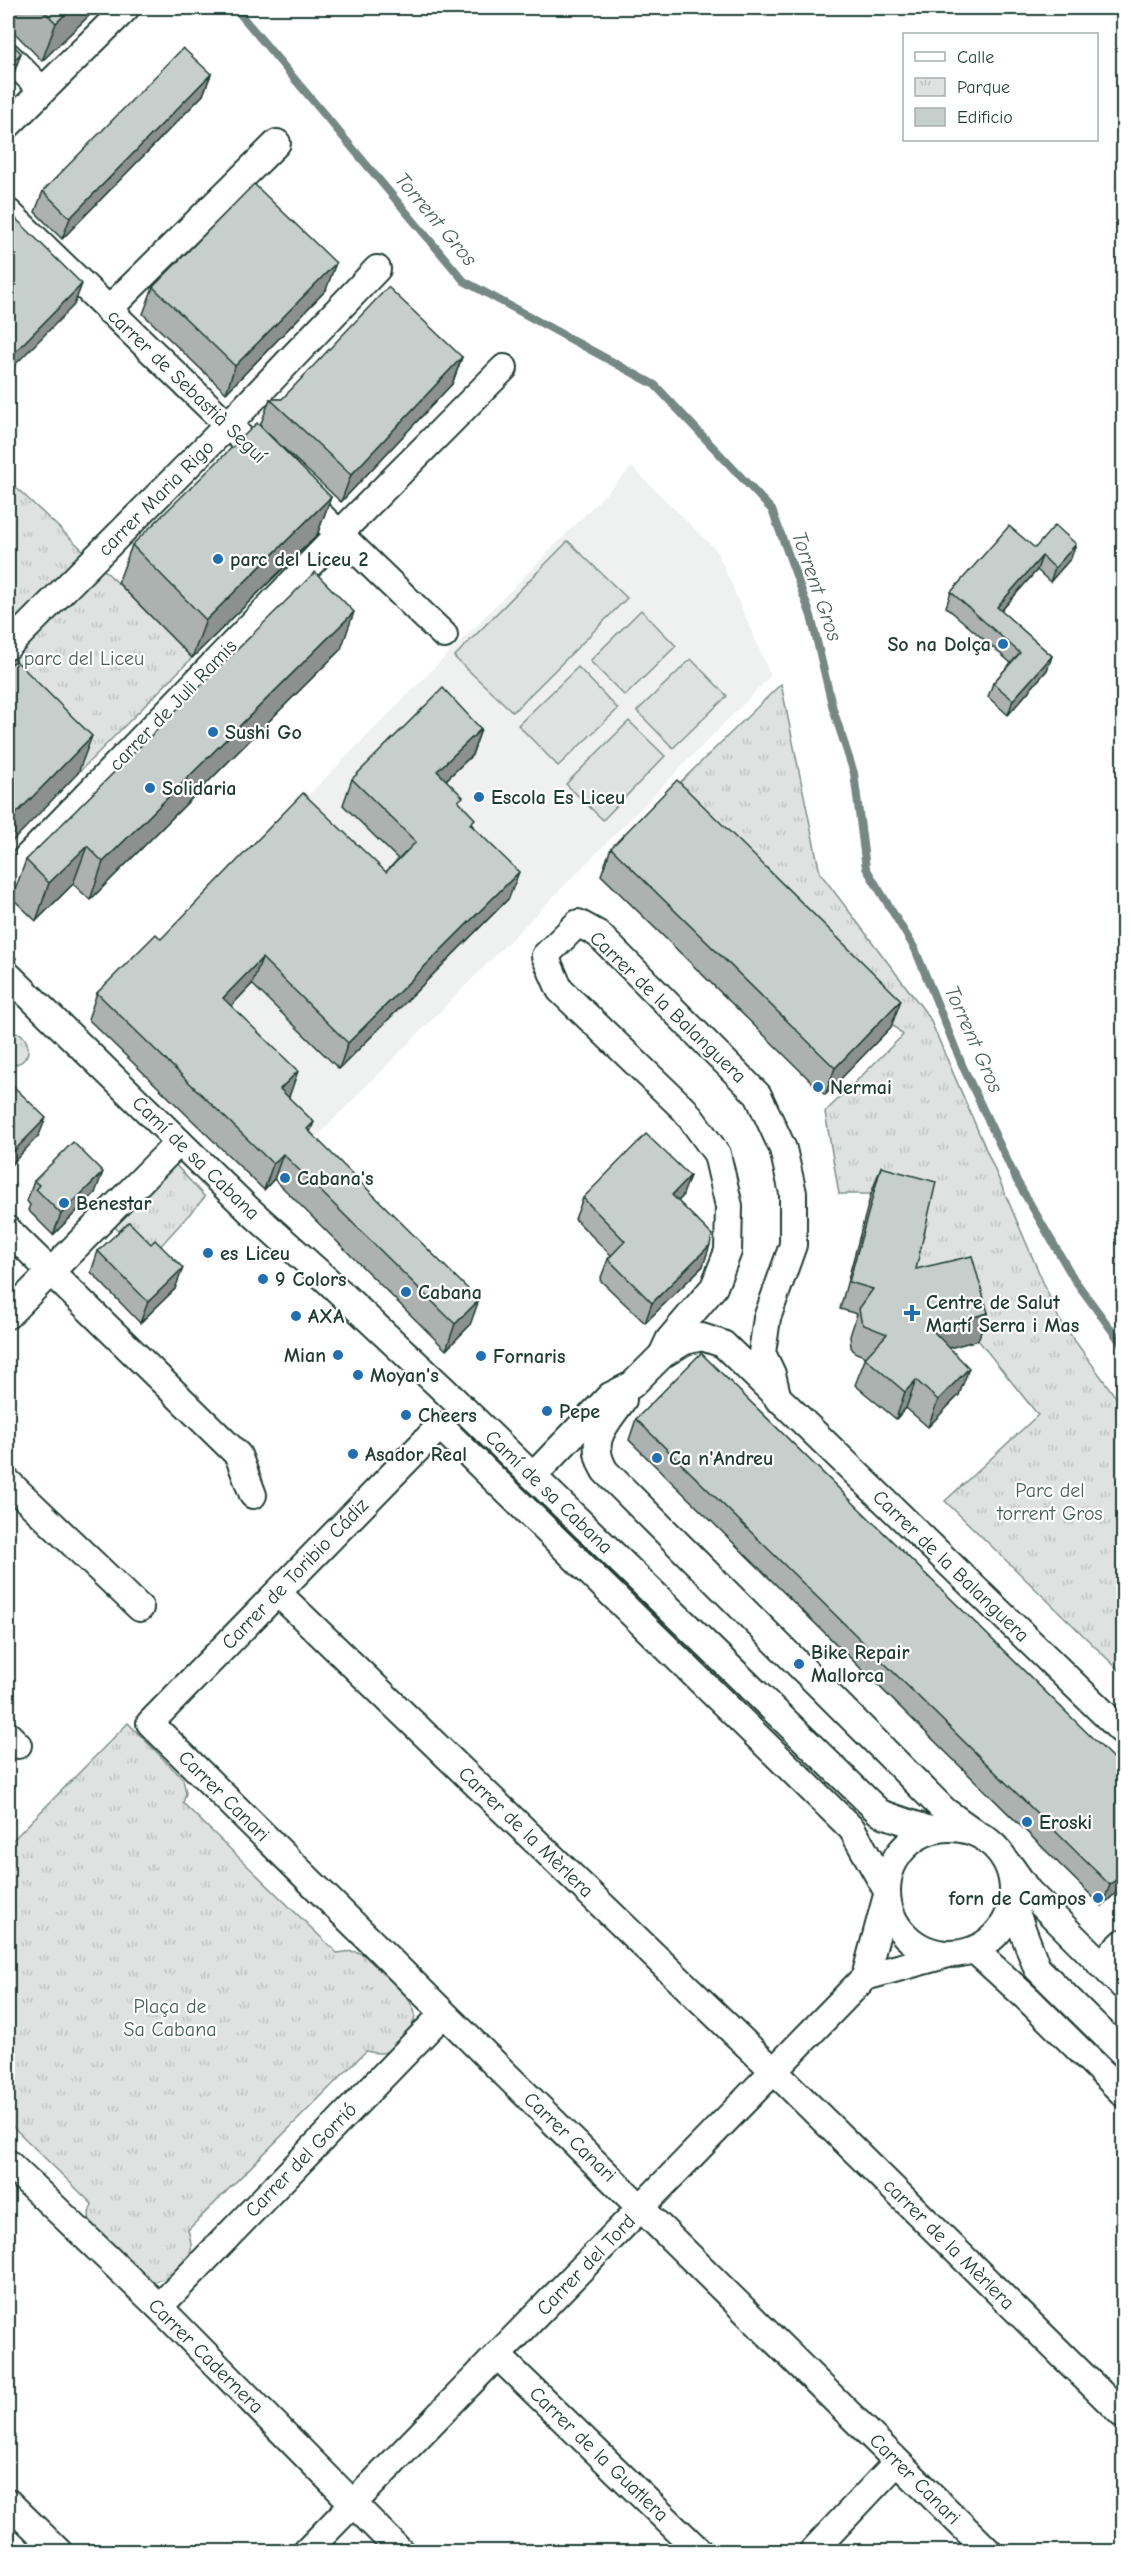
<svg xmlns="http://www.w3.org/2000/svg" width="1131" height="2559" viewBox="0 0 1131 2559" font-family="'Comic Neue',sans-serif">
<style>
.built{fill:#eef1f0}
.park{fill:url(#park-tufts);stroke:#7e908b;stroke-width:1.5}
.pitch{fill:#dee3e2;stroke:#7e908b;stroke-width:1.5}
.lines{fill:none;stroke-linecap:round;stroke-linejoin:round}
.stream{stroke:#758883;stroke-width:8}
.street-casing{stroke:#1f3d34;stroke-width:30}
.street{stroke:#fff;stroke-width:26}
.wall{fill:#abb2af;stroke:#1f3d34;stroke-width:1.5}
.shaded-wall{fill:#8b918f;stroke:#1f3d34;stroke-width:1.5}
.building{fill:#c7cfcc;stroke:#1f3d34;stroke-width:1.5}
.poi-dot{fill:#1f6fb2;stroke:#fff;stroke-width:2}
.labels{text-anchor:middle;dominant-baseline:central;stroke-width:4.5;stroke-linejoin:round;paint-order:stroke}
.street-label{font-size:20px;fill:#1f3d34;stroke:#fff}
.poi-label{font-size:20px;font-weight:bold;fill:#1f3d34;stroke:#fff;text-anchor:start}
.park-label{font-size:20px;fill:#455e57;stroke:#fff}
.water-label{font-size:21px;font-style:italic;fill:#4a625b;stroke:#fff}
</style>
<defs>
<pattern id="park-tufts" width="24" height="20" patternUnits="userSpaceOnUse" patternTransform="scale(1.5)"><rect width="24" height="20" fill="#dee3e2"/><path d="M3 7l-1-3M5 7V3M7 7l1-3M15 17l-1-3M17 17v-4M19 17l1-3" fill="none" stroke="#bec4c2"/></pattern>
</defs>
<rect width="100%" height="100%" fill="#fff"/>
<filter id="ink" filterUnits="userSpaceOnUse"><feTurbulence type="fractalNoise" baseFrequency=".0167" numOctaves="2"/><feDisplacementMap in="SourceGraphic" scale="12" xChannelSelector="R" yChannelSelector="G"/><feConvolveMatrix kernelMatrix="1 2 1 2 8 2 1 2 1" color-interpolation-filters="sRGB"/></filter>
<g filter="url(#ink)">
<path class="built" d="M632 467 717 551 771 676 264 1190 88 1019Z"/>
<g class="park">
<path d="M8 480 118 583 192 658 78 773 8 704Z"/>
<path d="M781 684 820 873 929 1017 1059 1319 1123 1407V1674L945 1501 1038 1415 978 1340 962 1283 917 1293 871 1194H839L825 1112 903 1035 663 799Z"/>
<path d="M8 1032 21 1034C35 1048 27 1066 8 1065Z"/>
<path d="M174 1163 205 1197 147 1261 113 1225Z"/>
<path d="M128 1723 183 1779 186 1793 183 1803 337 1953C345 1952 353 1950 360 1953 374 1959 415 2000 415 2015 414 2026 407 2034 399 2042 388 2054 381 2055 366 2051L188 2230C190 2237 192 2243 191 2250 187 2268 164 2283 147 2281L90 2226 89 2213 92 2204 8 2122V1845Z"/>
</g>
<g class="pitch">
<path d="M568 541 627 598 513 712 454 657Z"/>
<path d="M641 610 676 646 625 696 590 661Z"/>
<path d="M691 659 727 696 673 748 637 711Z"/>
<path d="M578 667 618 709 558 766 518 725Z"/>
<path d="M629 721 665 756 603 820 566 784Z"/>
</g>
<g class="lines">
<path class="stream" d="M235 8 464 281 655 385 772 510 811 616 833 709 854 773 866 868 915 949 963 1067 1017 1181 1074 1279 1124 1347"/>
<g class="street-casing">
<g id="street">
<path d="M8 56 42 90"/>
<path d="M8 125 126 8"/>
<path d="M8 212 266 462"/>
<path d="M108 310 277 143"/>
<path d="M298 494 444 635"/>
<path d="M8 646 227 426 377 269"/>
<path d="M8 877 339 534 504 368"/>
<path d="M8 975 248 1209 328 1281 443 1389 880 1813 930 1830"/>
<path d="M8 1230 238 1455 253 1495"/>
<path d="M8 1315 179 1142"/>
<path d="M662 1355 669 1340 714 1287 728 1251 729 1206 717 1154 685 1110 560 990 545 956 578 923 598 934 758 1095 783 1149 793 1193V1245L767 1318 762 1353 772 1374 778 1399"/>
<path d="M623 1400C605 1425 587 1441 605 1471L945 1811 973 1831"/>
<path d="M533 1476 610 1396 632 1385 662 1355 685 1341 702 1337 723 1344 1124 1733"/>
<path d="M8 1482 140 1608"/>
<path d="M278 1593 775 2072 1124 2416"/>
<path d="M8 1735 18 1745"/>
<circle cx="950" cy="1891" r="63"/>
<path d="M1011 1867 1028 1891 1124 1987"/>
<path d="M886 1889 852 1829 440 1426 150 1723 989 2552"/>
<path d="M1013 1905 1037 1968 1124 2054"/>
<path d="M981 1956 1028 1999 1124 2094"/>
<path d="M1100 1964 1124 1942"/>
<path d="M865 1977 886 1899"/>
<path d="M8 2163 159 2307 401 2552"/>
<path d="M159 2307 443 2014"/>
<path d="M498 2356 700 2552"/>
<path d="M8 2502 59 2552"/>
<path d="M306 2552 865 1977 945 1955"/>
<path d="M812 2552 897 2462"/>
</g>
</g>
<use href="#street" class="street"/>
</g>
<g class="wall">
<path d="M8 8H97L42 61 8 26Z"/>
<path d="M211 74 203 95 62 239 35 212 43 191Z"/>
<path d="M153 287 326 290 226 393 143 314Z"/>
<path d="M462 357 452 384 341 502 260 426 270 399H282Z"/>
<path d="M331 497 317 535 192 658 118 583 132 545Z"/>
<path d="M1035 548 1071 558 1050 582 1037 570 1001 611 1052 656 1047 670 1008 715 988 697 993 683 1011 663 946 607 951 592Z"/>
<path d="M341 649 90 900 73 884 36 921 12 898 26 860Z"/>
<path d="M481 729 472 755 446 780 473 826 509 898 339 1069 252 984 231 1006 310 1132 470 1325 446 1350 274 1179 264 1190 88 1019 97 993 161 939 386 872 398 859 343 805 352 779Z"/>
<path d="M611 848 891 1027 825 1095 601 875Z"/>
<path d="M881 1167 916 1269 988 1313 978 1340 949 1348 959 1395 928 1427 906 1408 896 1419 855 1385 866 1357 854 1352 851 1347 850 1336 857 1314 840 1309 871 1194Z"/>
<path d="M34 1181 95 1193 53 1235 28 1210 30 1205 27 1201Z"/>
<path d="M682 1197 678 1201 703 1266 645 1323 600 1280 608 1259 611 1255 575 1219 583 1198Z"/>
<path d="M98 1251 175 1289 140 1323 91 1272Z"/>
<path d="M636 1419 1124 1769V1885L1102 1906 629 1440Z"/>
</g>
<g class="shaded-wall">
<path d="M72 8H97L42 61 56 23Z"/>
<path d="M21 53 8 91V67Z"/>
<path d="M211 74 203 95 62 239 70 218Z"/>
<path d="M336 263 326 290 226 393 235 366Z"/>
<path d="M82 284 74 305 8 372V359Z"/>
<path d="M462 357 452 384 341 502 351 475Z"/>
<path d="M331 497 317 535 192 658 206 620Z"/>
<path d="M1076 544 1071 558 1050 582 1055 568Z"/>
<path d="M1042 556 1037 570 992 621 997 607Z"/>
<path d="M354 612 341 649 90 900 103 862Z"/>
<path d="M1052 656 1047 670 1008 715 1013 700Z"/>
<path d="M481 729 472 755 428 797 437 771Z"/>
<path d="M92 736 78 773 8 846V822Z"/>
<path d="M87 846 73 884 36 921 49 883Z"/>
<path d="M519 872 509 898 339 1069 348 1043Z"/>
<path d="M16 958 8 981V967Z"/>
<path d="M262 958 252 984 214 1024 223 998Z"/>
<path d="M901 1000 891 1027 825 1095 835 1068Z"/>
<path d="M298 1071 289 1097 271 1115 280 1089Z"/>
<path d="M46 1118 39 1135 8 1168V1157Z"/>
<path d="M314 1122 304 1148 307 1129Z"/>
<path d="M283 1154 274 1179 264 1190 273 1164Z"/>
<path d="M103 1172 95 1193 53 1235 61 1214Z"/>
<path d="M690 1176 682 1197 664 1216 672 1195Z"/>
<path d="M710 1245 703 1266 645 1323 652 1303Z"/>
<path d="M183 1268 175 1289 140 1323 148 1302Z"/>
<path d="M479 1300 470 1325 446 1350 455 1324Z"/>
<path d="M988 1313 978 1340 921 1356 931 1329Z"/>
<path d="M969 1368 959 1395 928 1427 938 1400Z"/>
<path d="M916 1380 906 1408 896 1419 905 1392Z"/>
<path d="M1124 1872V1885L1102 1906 1110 1885Z"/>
</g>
<g class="building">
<path d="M41 8H72L56 23Z"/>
<path d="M8 40 21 53 8 67Z"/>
<path d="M183 48 211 74 70 218 43 191Z"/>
<path d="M254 184 336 263 235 366 153 287Z"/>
<path d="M8 211 82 284 8 359Z"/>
<path d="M388 287 462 357 351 475 270 399H282Z"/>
<path d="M257 423 331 497 206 620 132 545Z"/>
<path d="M1055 525 1076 544 1055 568 1042 556 997 607 1052 656 1013 700 993 683 1020 653 951 592 1009 526 1035 548Z"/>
<path d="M315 572 354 612 103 862 87 846 49 883 26 860Z"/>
<path d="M15 660 92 736 8 822V667Z"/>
<path d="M443 688 481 729 437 771 463 797 458 801 475 819 470 824 519 872 348 1043 262 958 223 998 298 1071 280 1089 314 1122 307 1129 479 1300 455 1324 283 1154 273 1164 97 993 156 934 161 939 303 793 386 872 416 842 352 779Z"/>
<path d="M677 780 901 1000 835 1068 611 848Z"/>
<path d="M8 951 16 958 8 967Z"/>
<path d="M8 1081 46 1118 8 1157Z"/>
<path d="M646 1134 690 1176 672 1195 712 1235 710 1245 652 1303 608 1259 625 1241 583 1198Z"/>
<path d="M73 1142 103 1172 61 1214 36 1189 39 1185 34 1181Z"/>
<path d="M881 1167 936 1182 916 1269 972 1256 988 1313 931 1329 969 1368 938 1400 916 1380 905 1392 865 1358 887 1334 864 1325 861 1320 859 1309 873 1289 849 1282Z"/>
<path d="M129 1222 151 1244 155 1240 183 1268 148 1302 98 1251Z"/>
<path d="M701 1353 1124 1769V1872L1110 1885 636 1419Z"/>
</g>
</g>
<g class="poi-dot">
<circle cx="218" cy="559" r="6"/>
<circle cx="1003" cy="644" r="6"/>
<circle cx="213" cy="732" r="6"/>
<circle cx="150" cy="788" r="6"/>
<circle cx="479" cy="797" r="6"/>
<circle cx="818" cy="1087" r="6"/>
<circle cx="285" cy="1178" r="6"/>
<circle cx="64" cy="1203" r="6"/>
<circle cx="208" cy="1253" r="6"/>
<circle cx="263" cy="1279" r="6"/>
<circle cx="406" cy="1292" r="6"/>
<path d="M909 1304h6v6h6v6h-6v6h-6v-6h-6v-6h6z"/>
<circle cx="296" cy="1316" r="6"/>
<circle cx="338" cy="1355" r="6"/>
<circle cx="481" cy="1356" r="6"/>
<circle cx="358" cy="1375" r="6"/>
<circle cx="547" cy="1411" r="6"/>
<circle cx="406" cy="1415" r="6"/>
<circle cx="353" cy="1454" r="6"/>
<circle cx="657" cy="1458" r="6"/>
<circle cx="799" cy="1664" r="6"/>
<circle cx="1027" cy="1822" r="6"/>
<circle cx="1098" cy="1898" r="6"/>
</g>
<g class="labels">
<g class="street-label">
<text transform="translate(187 386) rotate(44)">carrer de Sebastià Seguí</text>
<text transform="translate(156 498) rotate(-45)">carrer Maria Rigo</text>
<text transform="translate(173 705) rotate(-46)">carrer de Juli Ramis</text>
<text transform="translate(668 1007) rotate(44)">Carrer de la Balanguera</text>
<text transform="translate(196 1158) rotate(44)">Camí de sa Cabana</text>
<text transform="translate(549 1492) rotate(44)">Camí de sa Cabana</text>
<text transform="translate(951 1566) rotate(44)">Carrer de la Balanguera</text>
<text transform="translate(295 1574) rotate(-46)">Carrer de Toribio Cádiz</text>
<text transform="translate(224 1796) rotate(45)">Carrer Canari</text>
<text transform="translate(526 1832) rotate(44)">Carrer de la Mèrlera</text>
<text transform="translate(570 2137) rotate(44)">Carrer Canari</text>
<text transform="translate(301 2160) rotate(-46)">Carrer del Gorrió</text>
<text transform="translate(949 2244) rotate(45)">carrer de la Mèrlera</text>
<text transform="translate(586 2265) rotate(-46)">Carrer del Tord</text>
<text transform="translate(206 2356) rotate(45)">Carrer Cadernera</text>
<text transform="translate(599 2454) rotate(44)">Carrer de la Guatlera</text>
<text transform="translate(915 2479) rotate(45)">Carrer Canari</text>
</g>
<g class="poi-label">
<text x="230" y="559">parc del Liceu 2</text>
<text x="991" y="644" text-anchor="end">So na Dolça</text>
<text x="225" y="732">Sushi Go</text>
<text x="162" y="788">Solidaria</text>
<text x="491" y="797">Escola Es Liceu</text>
<text x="830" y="1087">Nermai</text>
<text x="297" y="1178">Cabana's</text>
<text x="76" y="1203">Benestar</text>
<text x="220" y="1253">es Liceu</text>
<text x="275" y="1279">9 Colors</text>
<text x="418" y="1292">Cabana</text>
<text x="926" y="1302">Centre de Salut<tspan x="926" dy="23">Martí Serra i Mas</tspan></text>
<text x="308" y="1316">AXA</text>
<text x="326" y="1355" text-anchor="end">Mian</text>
<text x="493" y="1356">Fornaris</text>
<text x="370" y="1375">Moyan's</text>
<text x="559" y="1411">Pepe</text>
<text x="418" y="1415">Cheers</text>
<text x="365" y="1454">Asador Real</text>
<text x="669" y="1458">Ca n'Andreu</text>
<text x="811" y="1652">Bike Repair<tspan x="811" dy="23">Mallorca</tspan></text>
<text x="1039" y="1822">Eroski</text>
<text x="1086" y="1898" text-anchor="end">forn de Campos</text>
</g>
<g class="park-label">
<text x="84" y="658">parc del Liceu</text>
<text x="1050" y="1490">Parc del<tspan x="1050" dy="23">torrent Gros</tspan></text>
<text x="170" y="2006">Plaça de<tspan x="170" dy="23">Sa Cabana</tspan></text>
</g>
<g class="water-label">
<text transform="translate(436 219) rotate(50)">Torrent Gros</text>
<text transform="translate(817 586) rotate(71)">Torrent Gros</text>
<text transform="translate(974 1039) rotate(66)">Torrent Gros</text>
</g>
</g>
<rect width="1131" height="2559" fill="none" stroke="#fff" stroke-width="30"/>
<rect x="15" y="15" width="1101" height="2529" fill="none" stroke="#1f3d34" stroke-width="2" filter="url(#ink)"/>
<rect x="903" y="33" width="195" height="108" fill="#ffffff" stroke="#a5b1ae" stroke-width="1.5"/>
<rect x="915" y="52" width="30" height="9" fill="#ffffff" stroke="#a5b1ae" stroke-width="1.5"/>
<text x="957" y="63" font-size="18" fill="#1f3d34">Calle</text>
<rect x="915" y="78" width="30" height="18" fill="url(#park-tufts)" stroke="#a5b1ae" stroke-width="1.5"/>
<text x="957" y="93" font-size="18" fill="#1f3d34">Parque</text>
<rect x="915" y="108" width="30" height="18" fill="#c7cfcc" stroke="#a5b1ae" stroke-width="1.5"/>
<text x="957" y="123" font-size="18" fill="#1f3d34">Edificio</text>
</svg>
